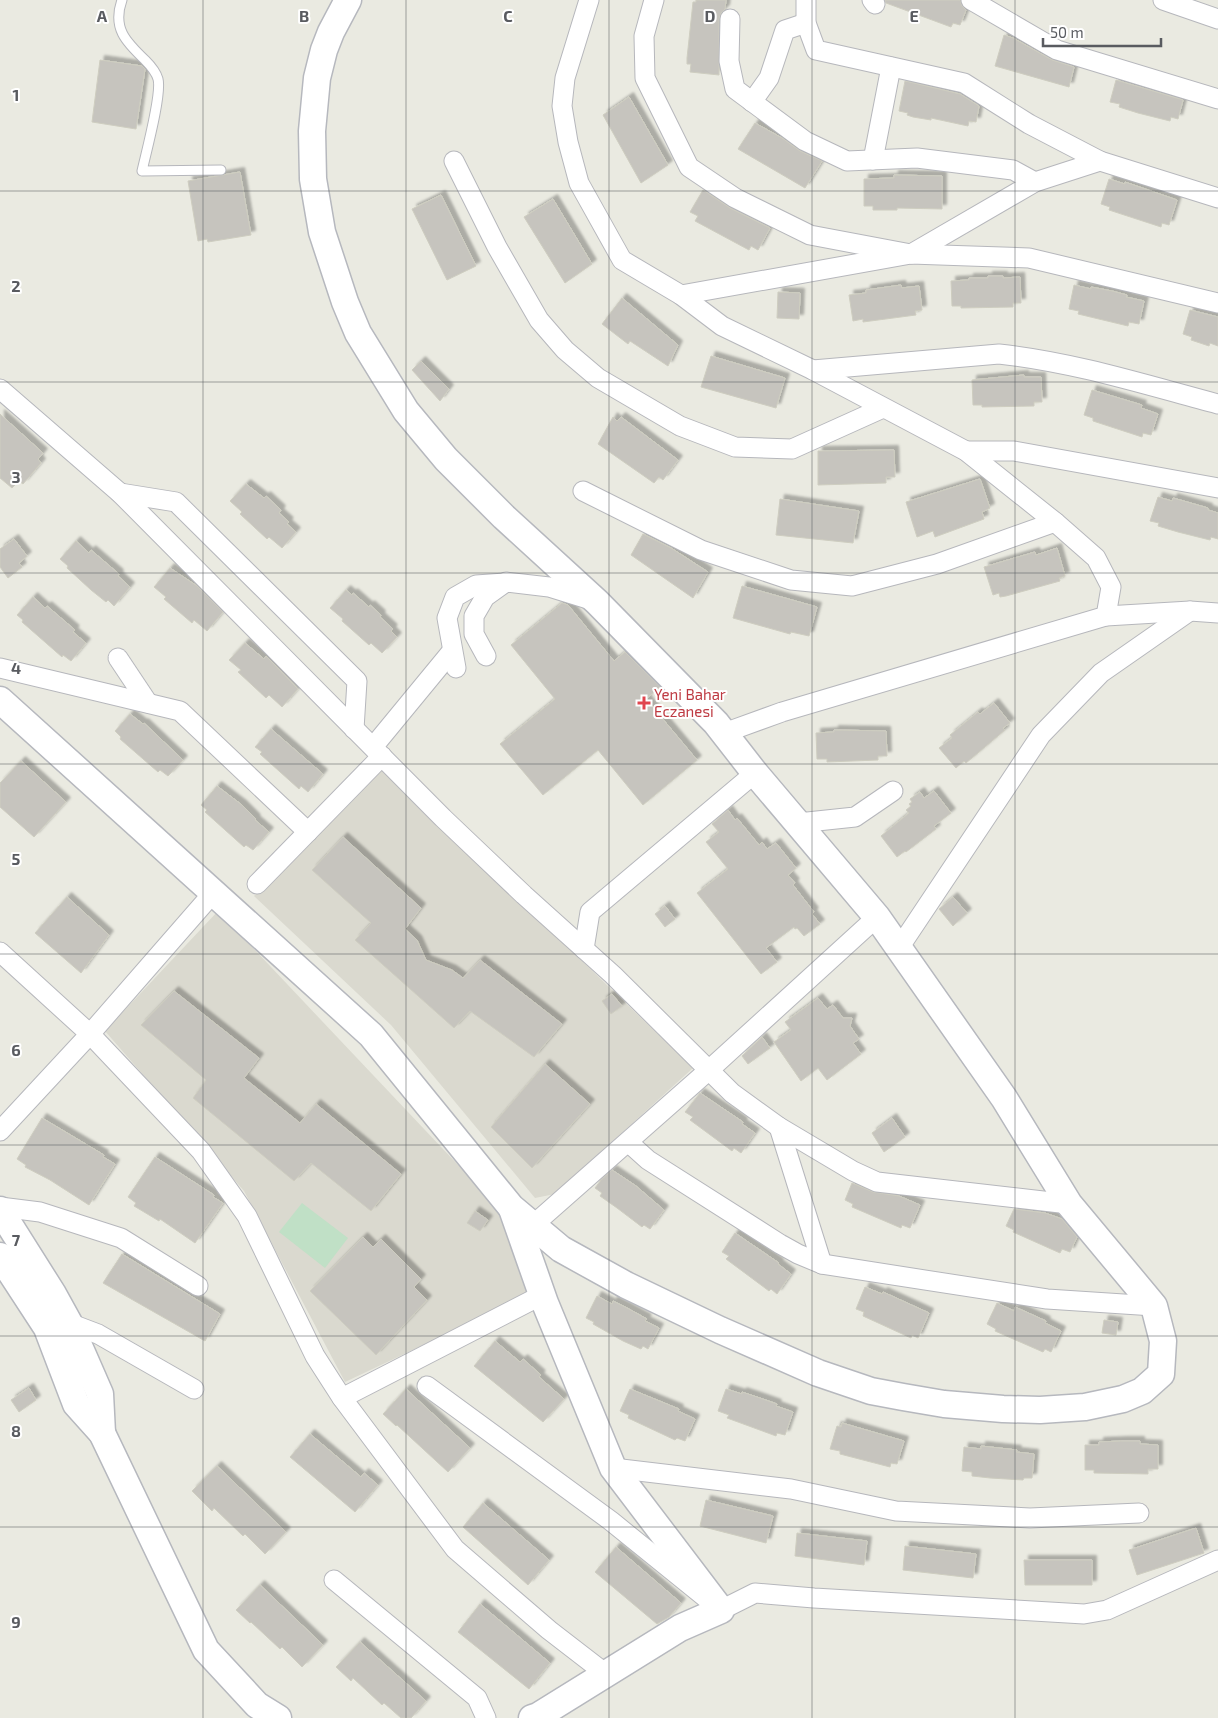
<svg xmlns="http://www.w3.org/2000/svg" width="1218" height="1718" viewBox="0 0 1218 1718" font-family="'Exo 2',sans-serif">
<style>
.education{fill:#dad9cf}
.green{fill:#c0e0c6}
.building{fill:#c6c4be;stroke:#cecdc0;filter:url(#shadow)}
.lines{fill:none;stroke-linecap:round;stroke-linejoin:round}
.lane-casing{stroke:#b6b7bc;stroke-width:11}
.street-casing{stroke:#b6b7bc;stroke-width:21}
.secondary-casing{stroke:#b6b8be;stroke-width:29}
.lane{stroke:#fff;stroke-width:9}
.street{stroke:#fff;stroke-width:19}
.secondary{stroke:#fff;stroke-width:26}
.grid{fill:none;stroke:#595b60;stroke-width:1;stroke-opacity:0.55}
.health-dot{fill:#e0444e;stroke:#fff;stroke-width:2}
.labels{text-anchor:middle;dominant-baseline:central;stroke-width:4;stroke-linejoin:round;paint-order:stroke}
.health-label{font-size:15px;fill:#be3a42;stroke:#fff;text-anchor:start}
.grid-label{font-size:16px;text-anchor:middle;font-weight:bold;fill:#595b60;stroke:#fff;stroke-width:4;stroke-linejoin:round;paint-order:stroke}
</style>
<defs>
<filter id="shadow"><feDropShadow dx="4.5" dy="-4.5" stdDeviation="1" flood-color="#0004"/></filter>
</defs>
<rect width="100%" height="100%" fill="#eaeae1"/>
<g class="education">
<path d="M382 768 693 1068 555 1194 535 1198 391 1025 254 896Z"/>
<path d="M218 911 494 1203 531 1294 345 1382 244 1191 105 1031Z"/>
</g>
<path class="green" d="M302 1203 348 1238 325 1268 279 1232Z"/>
<g class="building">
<path d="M696 0H726L725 9 721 13 719 19V75L690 72 691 64H687V58L693 2H696Z"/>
<path d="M885 0H960L962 6 966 10 960 25 953 23 951 27 886 3Z"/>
<path d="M1004 35 1013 38 1052 60 1074 67 1069 87 995 66Z"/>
<path d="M100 60 142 66 145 69 136 129 92 122Z"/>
<path d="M1116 80 1183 100 1178 119 1171 117 1170 121 1138 113 1119 107 1120 104 1110 102Z"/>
<path d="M905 81 960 94 979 106 976 122 969 121 968 126 931 118V120L913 117 907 115 908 113 899 111Z"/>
<path d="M629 97 668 165 641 183 603 115Z"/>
<path d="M755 123 782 138 800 151 822 161 805 188 738 149Z"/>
<path d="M240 172 251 235 208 242 207 239 198 241 188 181Z"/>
<path d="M894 175 942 176V209L897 208V210H873V206H864V179L894 178Z"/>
<path d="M1109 179 1125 184V182L1177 200 1169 225 1162 223 1161 227 1109 210 1110 207 1101 204Z"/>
<path d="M703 190 730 208 770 228 758 250 751 246 749 250 695 221 698 216 690 212Z"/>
<path d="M441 195 476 266 447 280 412 209Z"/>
<path d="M553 199 592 264 565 283 524 217Z"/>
<path d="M988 276H1003V278L1020 277 1021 303H1013V307L961 308V306H952L951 281 969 280V278H988Z"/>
<path d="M901 285 902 288 919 286 922 310 915 311 916 315 863 322V319L853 321 849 295 866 293V290Z"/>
<path d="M1074 285 1091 289V287L1112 291 1127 295 1126 297 1144 301 1139 324 1129 322 1128 326 1078 314 1079 311 1069 309Z"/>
<path d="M778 292 800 293 799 319 777 318Z"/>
<path d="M622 298 678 345 668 366 630 341 628 344 602 324Z"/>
<path d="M1190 310 1218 317V346L1210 343 1209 346 1191 340 1192 337 1183 334Z"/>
<path d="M711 356 785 378 776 408 701 387Z"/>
<path d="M421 361 449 389 440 401 412 370Z"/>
<path d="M1024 375V377H1041L1042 402H1034V406L982 407V405H973L972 380Z"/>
<path d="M1092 390 1142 405 1141 408 1158 414 1151 435 1143 433 1142 437 1093 421V418L1084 415Z"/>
<path d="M0 414 43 453 38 459 41 463 23 484 19 481 12 488 0 478Z"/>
<path d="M613 417 617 421 621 417 678 460 663 480 659 477 654 483 598 444Z"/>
<path d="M894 450 895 477H886V483L818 485V451Z"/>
<path d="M980 479 990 508 982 512 984 519 935 537 933 531 917 537 906 502Z"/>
<path d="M246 484 264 498 266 496 281 510 279 513 289 522 287 524 296 532 282 548 269 537 267 539 240 514 242 512 230 501Z"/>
<path d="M1158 497 1172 501 1173 498 1208 508V510L1218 513V539L1211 537 1210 540 1178 532 1158 526 1159 523 1150 521Z"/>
<path d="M780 499 859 511 853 543 776 535Z"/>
<path d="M643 534 671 548 708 572 693 598 631 555Z"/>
<path d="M14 539 27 556 19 563 22 567 8 578 0 567V549Z"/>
<path d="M76 541 89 553 91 550 119 574 118 576 130 587 114 606 108 600 106 602 91 590 67 568 68 566 60 559Z"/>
<path d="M1057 548 1065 576 1059 578 1060 581 1006 596 1000 597 999 593 993 595 984 567 1035 552 1036 555Z"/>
<path d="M170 568 197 586 223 612 207 631 194 620 192 623 164 599 166 597 154 587Z"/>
<path d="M742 586 817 607 809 636 791 632 790 634 733 618Z"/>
<path d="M346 590 352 595 353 593 369 607 370 605 381 615 380 617 393 629 391 631 397 637 382 653 371 643 369 645 342 621 343 619 330 608Z"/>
<path d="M33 597 45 608 47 606 75 630 73 632 86 643 71 661 63 655 62 657 22 622 23 620 17 615Z"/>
<path d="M562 603 568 605 614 661 625 652 660 687 646 699 697 760 643 805 598 750 543 795 500 744 555 699 511 645Z"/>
<path d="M245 643 264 659 266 656 298 689 282 707 269 695 266 698 238 672 241 670 229 660Z"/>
<path d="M994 703 1010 723 1003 728 1005 730 978 753 966 763 964 761 956 768 939 748 952 738 950 735 978 712 980 714Z"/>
<path d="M130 714 143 724 144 723 183 760 168 776 160 770 158 772 120 739 121 737 115 731Z"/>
<path d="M271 729 323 774 308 792 301 786 299 789 260 754 262 752 255 747Z"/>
<path d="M834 730 886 731 887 756H878V760L827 762V759H817L816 733 834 732Z"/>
<path d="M21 761 66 802 34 837 0 807V783Z"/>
<path d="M217 786 242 805 256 819 255 820 269 832 253 850 246 845 244 847 205 812 207 810 201 805Z"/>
<path d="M934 791 951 813 934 826 936 829 906 852 905 851 897 857 881 836 909 813 906 810 911 806 909 804 912 802 910 799 920 792 924 798Z"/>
<path d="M728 810 735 820 737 818 759 845 762 842 767 849 776 843 796 868 788 875 795 883 793 885 814 912 812 914 820 924 804 936 797 928 795 929 794 927 766 948 777 962 761 974 697 893 728 869 706 842 719 832 712 824Z"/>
<path d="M343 837 421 908 405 929 417 940 426 960 452 970 463 978 480 960 562 1024 534 1057 470 1011 454 1028 355 940 371 923 312 870Z"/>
<path d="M67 897 109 935 81 973 35 933Z"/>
<path d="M953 897 967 913 953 926 939 909Z"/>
<path d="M665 906 675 919 665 927 655 914Z"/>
<path d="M174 991 259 1058 244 1078 300 1123 316 1104 401 1174 371 1211 311 1163 294 1181 193 1098 206 1080 141 1025Z"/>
<path d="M612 994 622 1006 611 1014 602 1001Z"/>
<path d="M818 998 827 1009 833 1005 843 1018H852L850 1026 859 1039 853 1043 861 1054 827 1080 818 1068 801 1081 774 1042 791 1030 785 1022Z"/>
<path d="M762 1037 770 1048 748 1064 742 1056Z"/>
<path d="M545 1064 590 1104 532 1168 491 1127Z"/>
<path d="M700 1093 743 1122 742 1124 755 1133 741 1153 734 1148 732 1151 690 1120 693 1117 685 1112Z"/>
<path d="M42 1118 104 1155 103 1157 115 1164 89 1205 50 1180 25 1167 26 1165 17 1159Z"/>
<path d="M892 1118 905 1137 884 1152 872 1133Z"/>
<path d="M155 1157 214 1195 213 1197 223 1203 195 1243 160 1219 159 1221 134 1206 136 1203 128 1197Z"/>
<path d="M612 1170 636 1186 664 1210 650 1229 644 1225 642 1227 617 1208 600 1196 602 1193 595 1188 601 1180Z"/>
<path d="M852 1183 873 1192 899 1196 920 1205 910 1228 902 1225 901 1228 852 1207 853 1204 845 1200Z"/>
<path d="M1014 1209 1045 1213 1062 1219 1077 1237 1070 1252 1062 1249 1060 1253 1013 1232 1014 1230 1006 1226Z"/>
<path d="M475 1211 488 1220 480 1231 467 1223Z"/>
<path d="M735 1233 779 1263 778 1264 791 1274 777 1294 771 1289 769 1291 726 1259 729 1256 722 1252Z"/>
<path d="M363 1237 373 1247 381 1239 421 1279 414 1287 427 1300 376 1355 310 1291Z"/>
<path d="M122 1254 220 1314 205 1341 103 1283Z"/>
<path d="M865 1287 882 1294 883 1292 929 1313 918 1338 912 1335 911 1338 863 1316 864 1312 856 1309Z"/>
<path d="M597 1296 612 1304 613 1301 627 1308 647 1319 645 1321 659 1328 648 1349 643 1346 641 1349 623 1341 593 1324 594 1322 586 1318Z"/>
<path d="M997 1303 1014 1311 1015 1307 1046 1321 1045 1323 1061 1331 1051 1352 1045 1349 1043 1352 995 1331 996 1329 987 1324Z"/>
<path d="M1104 1320 1118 1322 1116 1335 1102 1333Z"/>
<path d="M495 1341 520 1362 523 1359 541 1375 539 1377 564 1399 543 1422 474 1366Z"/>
<path d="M29 1388 36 1400 19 1412 11 1400Z"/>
<path d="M406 1389 470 1448 448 1472 397 1425 396 1426 383 1414Z"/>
<path d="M630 1389 679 1409 678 1411 695 1419 685 1441 677 1438 675 1440 628 1418 629 1415 620 1411Z"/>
<path d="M726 1389 742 1394V1392L757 1397 777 1404 776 1406 793 1412 785 1435 777 1433 776 1436 757 1429 727 1418 729 1415 718 1411Z"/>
<path d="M842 1423 904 1441 897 1464 891 1463 890 1467 840 1454V1451L830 1449 837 1426 841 1427Z"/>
<path d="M310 1434 361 1477 364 1473 378 1485 355 1512 290 1457Z"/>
<path d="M1122 1441H1140V1444L1158 1445V1469H1148V1474L1094 1473V1470H1085V1445H1099V1442Z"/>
<path d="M981 1446 1017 1450 1016 1452 1034 1454 1032 1478H1024L1023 1480 990 1478 972 1476V1472L962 1471 964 1447 981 1449Z"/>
<path d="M217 1466 286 1532 265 1554 245 1534 243 1536 214 1508 212 1511 192 1491Z"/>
<path d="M706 1500 773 1516 766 1543 700 1526Z"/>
<path d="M483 1503 549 1560 528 1585 463 1527Z"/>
<path d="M1196 1528 1204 1553 1137 1575 1129 1550Z"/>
<path d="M797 1533 867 1541 864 1565 795 1556Z"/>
<path d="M905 1546 976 1554 973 1578 903 1570Z"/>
<path d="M616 1547 681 1603 669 1617 657 1624 595 1572Z"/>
<path d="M1024 1560H1092V1585H1025Z"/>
<path d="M260 1585 323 1645 302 1667 282 1647 280 1649 251 1622 250 1623 236 1610Z"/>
<path d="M480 1604 550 1663 529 1689 458 1632Z"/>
<path d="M360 1642 426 1701 411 1718H401L384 1703 382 1705 353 1678 351 1681 336 1667Z"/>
</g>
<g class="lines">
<g class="lane-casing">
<path id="lane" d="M122 0C112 28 126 42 145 60 151 66 156 72 158 79 162 94 146 153 142 171L221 170"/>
</g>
<g class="street-casing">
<g id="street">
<path d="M589 0 565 78 562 106 568 142 579 183 622 260 681 295 722 326 813 370 966 451 1055 522 1096 558 1111 587 1106 616 782 712 724 733"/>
<path d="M654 0 644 36 645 78 689 167 735 198 810 235 911 254 1035 182 1100 161"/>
<path d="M806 0V23L816 50 964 83 1029 124 1100 161 1218 198"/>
<path d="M872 0 875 4"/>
<path d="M971 0 1057 50 1218 99"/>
<path d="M1163 0 1218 19"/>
<path d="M730 19 729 61 735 89 805 141 847 161 917 158 1013 170 1035 182"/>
<path d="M752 102 769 78 785 30 806 23"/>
<path d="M873 160 891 67"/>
<path d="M454 161 497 247 539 320 565 350 598 378 680 426 735 447 792 449 883 408"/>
<path d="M681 295 911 254 1029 258 1218 303"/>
<path d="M813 370 999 354C1074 362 1146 385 1218 404"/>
<path d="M0 389 120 493 443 818 524 895 613 975 732 1093 779 1127 853 1171 877 1182 1069 1204"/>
<path d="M966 451H1014L1218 488"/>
<path d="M583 491 701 550 791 580 852 586 937 564 1055 522"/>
<path d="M120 493 176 502 357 681 354 729"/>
<path d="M1106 616 1190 611 1218 613"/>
<path d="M486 656 474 634V616L485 597 506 582 549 587 591 600"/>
<path d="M118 658 148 703"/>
<path d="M0 668 180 711 308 832"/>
<path d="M456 668 447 618 455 597 476 585 505 583"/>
<path d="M373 747 452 651"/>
<path d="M798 823 855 817 893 791"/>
<path d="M257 884 382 756"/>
<path d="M899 948 1041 735 1101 673 1190 611"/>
<path d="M584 949 590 912 755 773"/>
<path d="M0 952 90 1034 201 1151 247 1216 315 1356 342 1398 455 1549 549 1630 606 1674"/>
<path d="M779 1127 822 1264"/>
<path d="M0 1131 90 1034 213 893"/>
<path d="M628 1142 648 1160 780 1244 798 1254 822 1264 1047 1299 1154 1306"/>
<path d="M0 1207 40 1212 121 1238 198 1286"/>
<path d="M532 1226 709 1070 877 917"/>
<path d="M62 1325 69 1323 98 1334 194 1389"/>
<path d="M427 1386 611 1521 721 1610 755 1593 814 1598 1084 1614 1107 1610 1218 1560"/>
<path d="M342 1398 542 1295"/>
<path d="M613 1468 791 1489 896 1511 1030 1518 1139 1513"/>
<path d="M334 1580 477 1698 486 1718"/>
</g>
</g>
<g class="secondary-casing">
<g id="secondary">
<path d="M0 700 371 1035 511 1207 561 1249 626 1285 720 1330 818 1373 871 1391 903 1397 944 1404 1003 1409 1040 1410 1085 1407 1123 1399 1142 1391 1161 1374 1163 1341 1154 1306 1069 1204 1004 1098 877 917 755 773 716 723 597 602 504 517 446 459 406 411 358 333 345 302 322 232 313 179 312 131 317 78 324 50 331 32 348 0"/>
<path d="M512 1209 545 1303 613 1468 721 1610 680 1628 538 1716 532 1718"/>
<path d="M0 1210 53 1294 69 1323 100 1394 102 1433"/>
<path d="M0 1256 47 1328 76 1404 102 1433 206 1650 257 1705 278 1718"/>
</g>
</g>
<use href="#lane" class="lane"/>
<use href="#street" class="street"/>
<use href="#secondary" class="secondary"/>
</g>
<path class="grid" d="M203 0V1718M406 0V1718M609 0V1718M812 0V1718M1015 0V1718M0 191H1218M0 382H1218M0 573H1218M0 764H1218M0 954H1218M0 1145H1218M0 1336H1218M0 1527H1218"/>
<path class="health-dot" d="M641.5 695.5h5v5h5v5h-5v5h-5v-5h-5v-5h5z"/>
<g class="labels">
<g class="health-label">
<text x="654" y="694">Yeni Bahar<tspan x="654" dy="17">Eczanesi</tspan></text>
</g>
</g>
<g class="grid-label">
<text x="102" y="22">A</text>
<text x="304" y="22">B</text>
<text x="508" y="22">C</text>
<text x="710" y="22">D</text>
<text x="914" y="22">E</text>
<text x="16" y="101">1</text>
<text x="16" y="292">2</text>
<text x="16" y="483">3</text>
<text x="16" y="674">4</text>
<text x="16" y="865">5</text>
<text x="16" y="1056">6</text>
<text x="16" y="1246">7</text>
<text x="16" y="1437">8</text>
<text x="16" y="1628">9</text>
</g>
<path d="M1043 38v8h118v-8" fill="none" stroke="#595b60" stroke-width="2.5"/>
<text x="1050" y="38" font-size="15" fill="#595b60" stroke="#ffffff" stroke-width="4" paint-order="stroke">50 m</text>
</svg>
